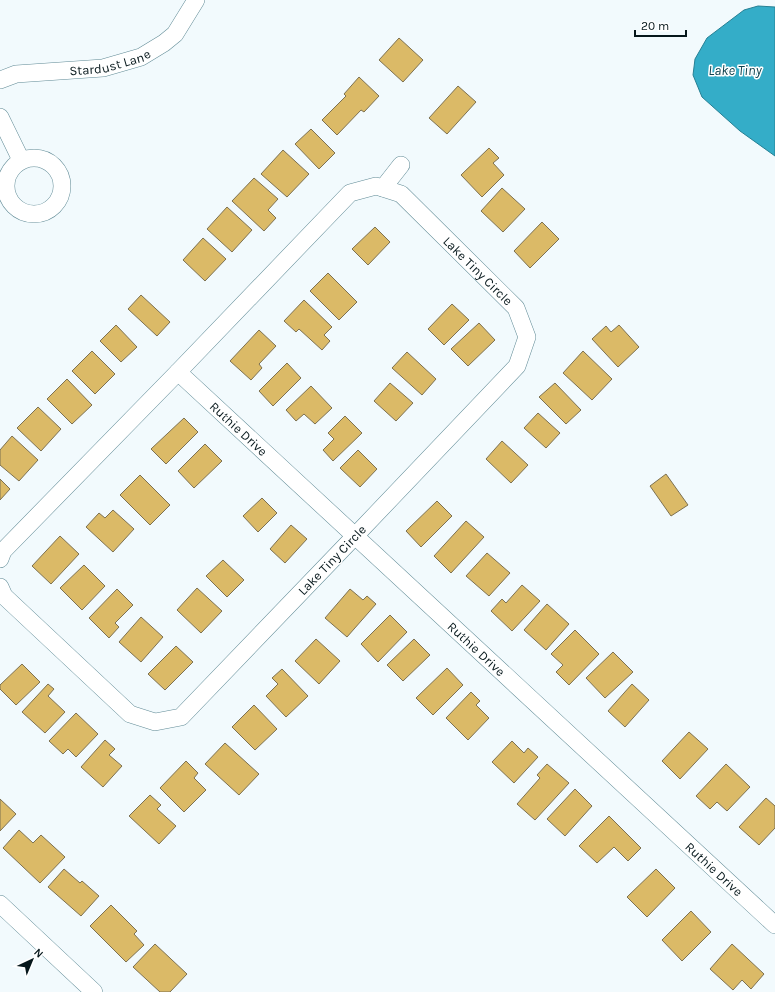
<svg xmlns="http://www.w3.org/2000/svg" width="775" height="992" viewBox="0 0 775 992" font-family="Karla,sans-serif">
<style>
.water{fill:#34adc8;stroke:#268094}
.building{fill:#dbba67;stroke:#7d7151}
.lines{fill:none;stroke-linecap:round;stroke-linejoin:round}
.minor-casing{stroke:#628c97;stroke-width:18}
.minor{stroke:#fff;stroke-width:17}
.labels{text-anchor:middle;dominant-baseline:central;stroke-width:3;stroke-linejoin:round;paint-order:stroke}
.street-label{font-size:13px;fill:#06171b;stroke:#fff}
.water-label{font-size:14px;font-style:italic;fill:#0e424e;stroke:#fff}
</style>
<rect width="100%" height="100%" fill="#f2fafd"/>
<path class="water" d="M758 6 775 7V156L740 131 702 97 693 75 695 59 707 38 744 10Z"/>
<g class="building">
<path d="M399 38 423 60 403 82 379 60Z"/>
<path d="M359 77 379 96 364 112 361 110 337 135 322 120 346 96 344 94Z"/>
<path d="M458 86 476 102 447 134 429 118Z"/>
<path d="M311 129 335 153 319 169 295 144Z"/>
<path d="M489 148 499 158 493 163 504 175 482 197 461 175Z"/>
<path d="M283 150 309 174 287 197 261 174Z"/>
<path d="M254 178 278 199 268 210 276 218 264 231 232 201Z"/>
<path d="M502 188 525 209 503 232 481 211Z"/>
<path d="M227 207 252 230 232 252 207 229Z"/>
<path d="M542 222 559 239 530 268 514 251Z"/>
<path d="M375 227 390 242 368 265 352 249Z"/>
<path d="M203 238 226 259 205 281 183 260Z"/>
<path d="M328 273 357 302 339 320 310 291Z"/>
<path d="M141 295 170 322 157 336 128 309Z"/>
<path d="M304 300 332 327 324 335 330 341 322 350 299 329 296 332 284 321Z"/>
<path d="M452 304 469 320 444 345 428 329Z"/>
<path d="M479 323 495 340 468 366 451 349Z"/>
<path d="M116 325 137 347 121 362 100 341Z"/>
<path d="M619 325 639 347 618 367 592 339 606 326 611 332Z"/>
<path d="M259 330 276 346 259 364 262 368 251 380 230 361Z"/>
<path d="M92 351 115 374 95 394 72 371Z"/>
<path d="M583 351 612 379 592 400 563 373Z"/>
<path d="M407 352 436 379 422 395 392 368Z"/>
<path d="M287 363 301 378 273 406 259 391Z"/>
<path d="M67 379 92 405 72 424 47 399Z"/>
<path d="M390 383 413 403 396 421 374 401Z"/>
<path d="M555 383 581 410 566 424 539 397Z"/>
<path d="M311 386 332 408 315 424 304 414 296 421 286 410Z"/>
<path d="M38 407 61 429 41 451 17 428Z"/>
<path d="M538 413 560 433 546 448 524 428Z"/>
<path d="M345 416 362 433 333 461 323 450 334 439 328 433Z"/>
<path d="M184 418 198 432 166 464 151 449Z"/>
<path d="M12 436 38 460 19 481 0 465V450Z"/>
<path d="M502 441 528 465 511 483 486 459Z"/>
<path d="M205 444 222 461 194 488 178 471Z"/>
<path d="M358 450 377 469 360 487 340 468Z"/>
<path d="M666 474 688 505 671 516 650 486Z"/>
<path d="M140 475 170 505 150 525 120 495Z"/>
<path d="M0 479 10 489 0 500Z"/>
<path d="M262 498 277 513 258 532 243 516Z"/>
<path d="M437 501 452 516 421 547 406 531Z"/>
<path d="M113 510 134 529 113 552 86 527 99 513 105 518Z"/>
<path d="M466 521 484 537 451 573 434 556Z"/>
<path d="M291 525 307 539 285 563 270 549Z"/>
<path d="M60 536 79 554 51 584 32 566Z"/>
<path d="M487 553 510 573 489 596 466 576Z"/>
<path d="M223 560 244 580 227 597 206 576Z"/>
<path d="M84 565 105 586 82 610 60 588Z"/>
<path d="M522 585 540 601 512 631 491 611 502 599 506 603Z"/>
<path d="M197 588 222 611 201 633 177 610Z"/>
<path d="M117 589 133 605 115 623 119 627 109 638 89 618Z"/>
<path d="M350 589 363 600 367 596 376 604 347 637 325 618Z"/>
<path d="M547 604 569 624 546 650 524 630Z"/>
<path d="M390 615 407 632 378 662 361 644Z"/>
<path d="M141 617 163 637 141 662 119 642Z"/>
<path d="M575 630 599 654 569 685 556 672 563 665 551 654Z"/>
<path d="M316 639 340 661 319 684 295 661Z"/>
<path d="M414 639 430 655 403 681 387 665Z"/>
<path d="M176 646 193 662 165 690 148 674Z"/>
<path d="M613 652 633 672 605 698 586 678Z"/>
<path d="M22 664 40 682 16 705 0 689V685Z"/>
<path d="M447 668 463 685 433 715 416 698Z"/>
<path d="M282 669 308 696 286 717 266 696 278 684 272 678Z"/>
<path d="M48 684 54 689 48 696 65 712 45 733 22 712Z"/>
<path d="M632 684 649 700 625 727 608 711Z"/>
<path d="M471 692 480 701 476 705 489 718 468 740 446 718Z"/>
<path d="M254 705 277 729 255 750 232 727Z"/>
<path d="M76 713 98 734 76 757 68 749 63 754 49 741Z"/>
<path d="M689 732 708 749 680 779 662 761Z"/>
<path d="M105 740 115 749 109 755 122 766 103 787 81 767Z"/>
<path d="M512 741 524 753 528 748 538 757 514 783 492 762Z"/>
<path d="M225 743 259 774 239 795 205 764Z"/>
<path d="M186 761 198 773 194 778 206 790 184 812 160 788Z"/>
<path d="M547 764 569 783 535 820 517 804 540 778 537 775Z"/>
<path d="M726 764 750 787 727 811 717 802 710 809 696 796Z"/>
<path d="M575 789 592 806 565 836 547 819Z"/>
<path d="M150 795 161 805 157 809 176 826 159 844 129 816Z"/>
<path d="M766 798 775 806V828L759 845 739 827Z"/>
<path d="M0 799 16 814 0 831Z"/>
<path d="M609 816 641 848 628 861 614 847 597 863 579 846Z"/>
<path d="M19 830 33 843 41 835 65 857 40 883 3 848Z"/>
<path d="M64 869 80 883 82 881 99 896 81 916 48 887Z"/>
<path d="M656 869 675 888 647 917 627 897Z"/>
<path d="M111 905 137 931 134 934 144 945 126 962 90 926Z"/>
<path d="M691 911 711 932 682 961 662 940Z"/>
<path d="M155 944 187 974 170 992H160L133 967Z"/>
<path d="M732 944 764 974 751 989 742 980 733 990 710 969Z"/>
</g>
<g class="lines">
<g class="minor-casing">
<g id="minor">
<path id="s1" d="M0 80 16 74 103 68 141 57 164 43 175 34 196 0"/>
<path d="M0 117 21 160"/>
<circle cx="34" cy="186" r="28"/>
<path d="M383 188 401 165"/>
<path id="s2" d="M178 372 775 925"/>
<path id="s3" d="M0 559 3 551 178 372 350 193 376 186 401 194 516 308 527 337 517 366 355 536 181 717 155 722 130 714 4 596 0 587"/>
<path d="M0 904 94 992"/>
</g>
</g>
<use href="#minor" class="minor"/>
</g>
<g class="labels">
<g class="street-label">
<text stroke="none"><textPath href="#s1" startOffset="112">Stardust Lane</textPath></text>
<text stroke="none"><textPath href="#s3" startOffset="669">Lake Tiny Circle</textPath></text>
<text stroke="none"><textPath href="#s2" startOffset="83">Ruthie Drive</textPath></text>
<text transform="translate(332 560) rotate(-46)">Lake Tiny Circle</text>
<text stroke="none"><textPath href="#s2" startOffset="407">Ruthie Drive</textPath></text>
<text stroke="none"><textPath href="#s2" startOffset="731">Ruthie Drive</textPath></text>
</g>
<g class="water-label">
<text x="735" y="70">Lake Tiny</text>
</g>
</g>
<g transform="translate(32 960) rotate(44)" stroke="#ffffff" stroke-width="3" paint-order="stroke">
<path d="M0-3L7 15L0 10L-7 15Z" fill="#06171b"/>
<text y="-6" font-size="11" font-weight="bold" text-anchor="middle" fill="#06171b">N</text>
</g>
<path d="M635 30v6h51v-6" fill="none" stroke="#06171b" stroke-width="2"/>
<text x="641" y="30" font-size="12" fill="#06171b" stroke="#ffffff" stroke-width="3" paint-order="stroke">20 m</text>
</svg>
